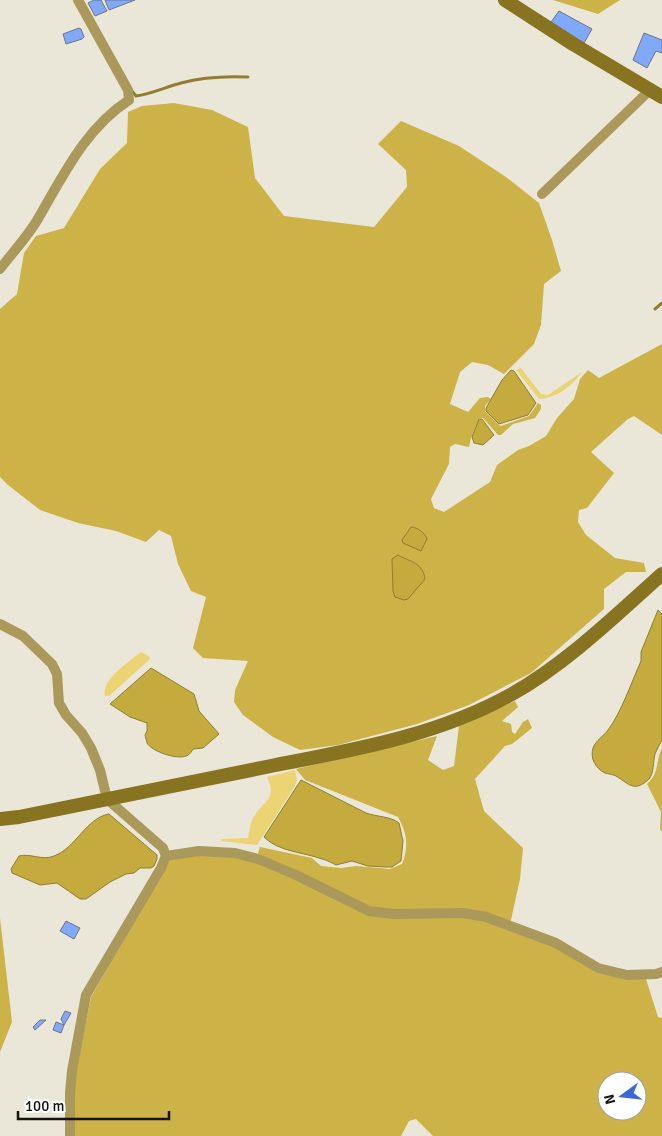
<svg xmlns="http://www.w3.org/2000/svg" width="662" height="1136" viewBox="0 0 662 1136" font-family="Signika,sans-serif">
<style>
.green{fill:#ecd373}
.forest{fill:#cdb248;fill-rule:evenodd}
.water{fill:#c5aa3e;stroke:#907d30}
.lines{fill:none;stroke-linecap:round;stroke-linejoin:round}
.stream{stroke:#907d30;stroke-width:3}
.building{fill:#80a8fb;stroke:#707681}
.street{stroke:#aa995b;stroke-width:10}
.secondary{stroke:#887420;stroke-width:14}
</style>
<rect width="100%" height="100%" fill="#eae7d9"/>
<g class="green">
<path d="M521 368 541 394 548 395 582 372C572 386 557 398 539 399L516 370Z"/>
<path d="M141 652 150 657 149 660 109 696H105C101 679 129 662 141 652Z"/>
<path d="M295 770 297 780 295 786 257 845 221 841V839L248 838C249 832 250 824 253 818 263 800 278 800 267 777Z"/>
</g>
<g class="forest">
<path d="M553 0H620L598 14Z"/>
<path d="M174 103 212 110 248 127 255 178 284 216 374 227 407 187 406 170 378 144 401 121 459 146 506 177 539 203 552 240 561 271 544 284 541 325 534 344 504 374 488 365 472 362 460 372 450 404 468 412 480 398 488 397 491 399 485 406V411L499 425 501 426 529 416 538 403 541 405V409L535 418 513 424 501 435H498L483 418H479L471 438 469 447 455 444 450 447 449 464 431 499 434 508 444 512 490 482 497 465 518 450 529 446 546 436 557 418 574 399 580 379 588 370 599 378 662 344V435L634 416 628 419 591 452 614 473 587 508 579 510 578 522 586 535 615 558 644 563 646 572H626L604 589V609L531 673 469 705 417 724 338 745 300 750 273 737 243 715 234 702 235 690 248 661 203 658 193 648 206 597 191 591 178 564 171 536 159 530 146 542 116 531 78 523 40 510 8 485 0 477V309L17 294 24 253 36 236 64 228 100 169 127 143 128 112 142 106ZM411 527C417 527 425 533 426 539L402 540Z"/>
<path d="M515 701 518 707 502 721 511 724 512 732 515 734 523 722 528 719 532 728 512 744 505 746 475 779 484 811 523 848 520 879 509 929 555 946 595 972 627 979H646L658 1017 662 1018V1136H433L416 1119 409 1121 401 1136H73V1101L76 1071 91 997 170 860 197 856H232L255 862 260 847 312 858 321 866 341 868 356 866 390 869 402 864C409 847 407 833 398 817L305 780 296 769 437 736 428 760 443 770 454 766 459 726ZM607 1081H637V1111H607Z"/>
<path d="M662 748V832L660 829 661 812 647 784C660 772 655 762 662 748Z"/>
<path d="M0 918 12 1022 0 1052Z"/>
</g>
<g class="water">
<path d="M511 370 514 371 536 403 528 415 499 424 486 411V408L502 380Z"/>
<path d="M479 419H482L494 435 483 445 474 443 472 437Z"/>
<path d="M411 527C417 527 425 533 427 539L421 551 403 543 402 540Z"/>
<path d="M398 555C411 562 423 563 425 579L408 599 404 600 395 597 393 591 392 559Z"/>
<path d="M658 610 662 614V740C660 744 657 749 655 754 653 762 654 773 649 779 634 793 629 784 616 776 612 774 608 774 605 773 595 768 590 758 593 748 596 740 604 736 608 730 621 713 632 681 641 661V652Z"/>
<path d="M151 668 194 694 199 711 219 734 203 748 193 749C192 751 190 754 188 755 180 761 152 752 147 743 147 742 145 736 145 735L147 731V723L130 717 110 704Z"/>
<path d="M301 780 366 813C377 817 390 816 399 823L403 841 401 861 392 867H385L368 866 352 861 336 865C332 863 327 860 322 859 303 852 279 852 264 837Z"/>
<path d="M109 814 157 855V859L154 866 151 868H140L134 873 126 874 110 882 86 899H80L57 883 40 885 12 873 11 869 19 856C31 853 42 861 54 856 76 848 86 818 109 814Z"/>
</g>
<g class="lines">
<g class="stream">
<path d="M132 91 136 96C151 94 166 87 181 83 203 77 226 76 248 77"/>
<path d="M655 309 662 303"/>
</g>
</g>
<g class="building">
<path d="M94 0H101L107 11 95 16 88 3Z"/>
<path d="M105 0H135L109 10Z"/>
<path d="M559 11 592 29 584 43 551 22Z"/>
<path d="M79 28 81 29 84 37 82 39 66 44 63 34Z"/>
<path d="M644 33 662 40V53L656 51 647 68 633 60Z"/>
<path d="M66 921 80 928 74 939 60 931Z"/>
<path d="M65 1011 71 1013 64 1025 61 1019Z"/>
<path d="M40 1020H46L35 1030 33 1027Z"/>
<path d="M56 1022 64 1025 61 1033 53 1030Z"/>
</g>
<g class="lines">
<g class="street">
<path d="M542 194 650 90"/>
<path d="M0 269C13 252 29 235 39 217 64 174 86 128 129 100L128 90 78 0"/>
<path d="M0 624 23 636 52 664 57 674 59 703 66 715 82 733 91 748 100 770 107 799 163 848 166 856 161 868 86 995 72 1071 70 1093V1136"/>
<path d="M166 856 199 851 235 853 258 859 296 875 369 911 393 914 463 913 486 917 556 943 598 968 627 975 656 974 662 972"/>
</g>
<g class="secondary">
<path d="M505 0 573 44 662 97"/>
<path d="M0 819 19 817C103 800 187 783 271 766 353 750 437 736 512 694 567 663 615 616 662 574"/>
</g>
</g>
<g transform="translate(622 1096) rotate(255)"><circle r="24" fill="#ffffff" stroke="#a1a19f"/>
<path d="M0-4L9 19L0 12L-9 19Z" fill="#3867d7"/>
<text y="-8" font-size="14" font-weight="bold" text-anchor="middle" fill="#14130e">N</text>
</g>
<path d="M18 1111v8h151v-8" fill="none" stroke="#14130e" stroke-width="2.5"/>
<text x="25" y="1111" font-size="15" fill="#14130e" stroke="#ffffff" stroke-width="4" paint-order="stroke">100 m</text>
</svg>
